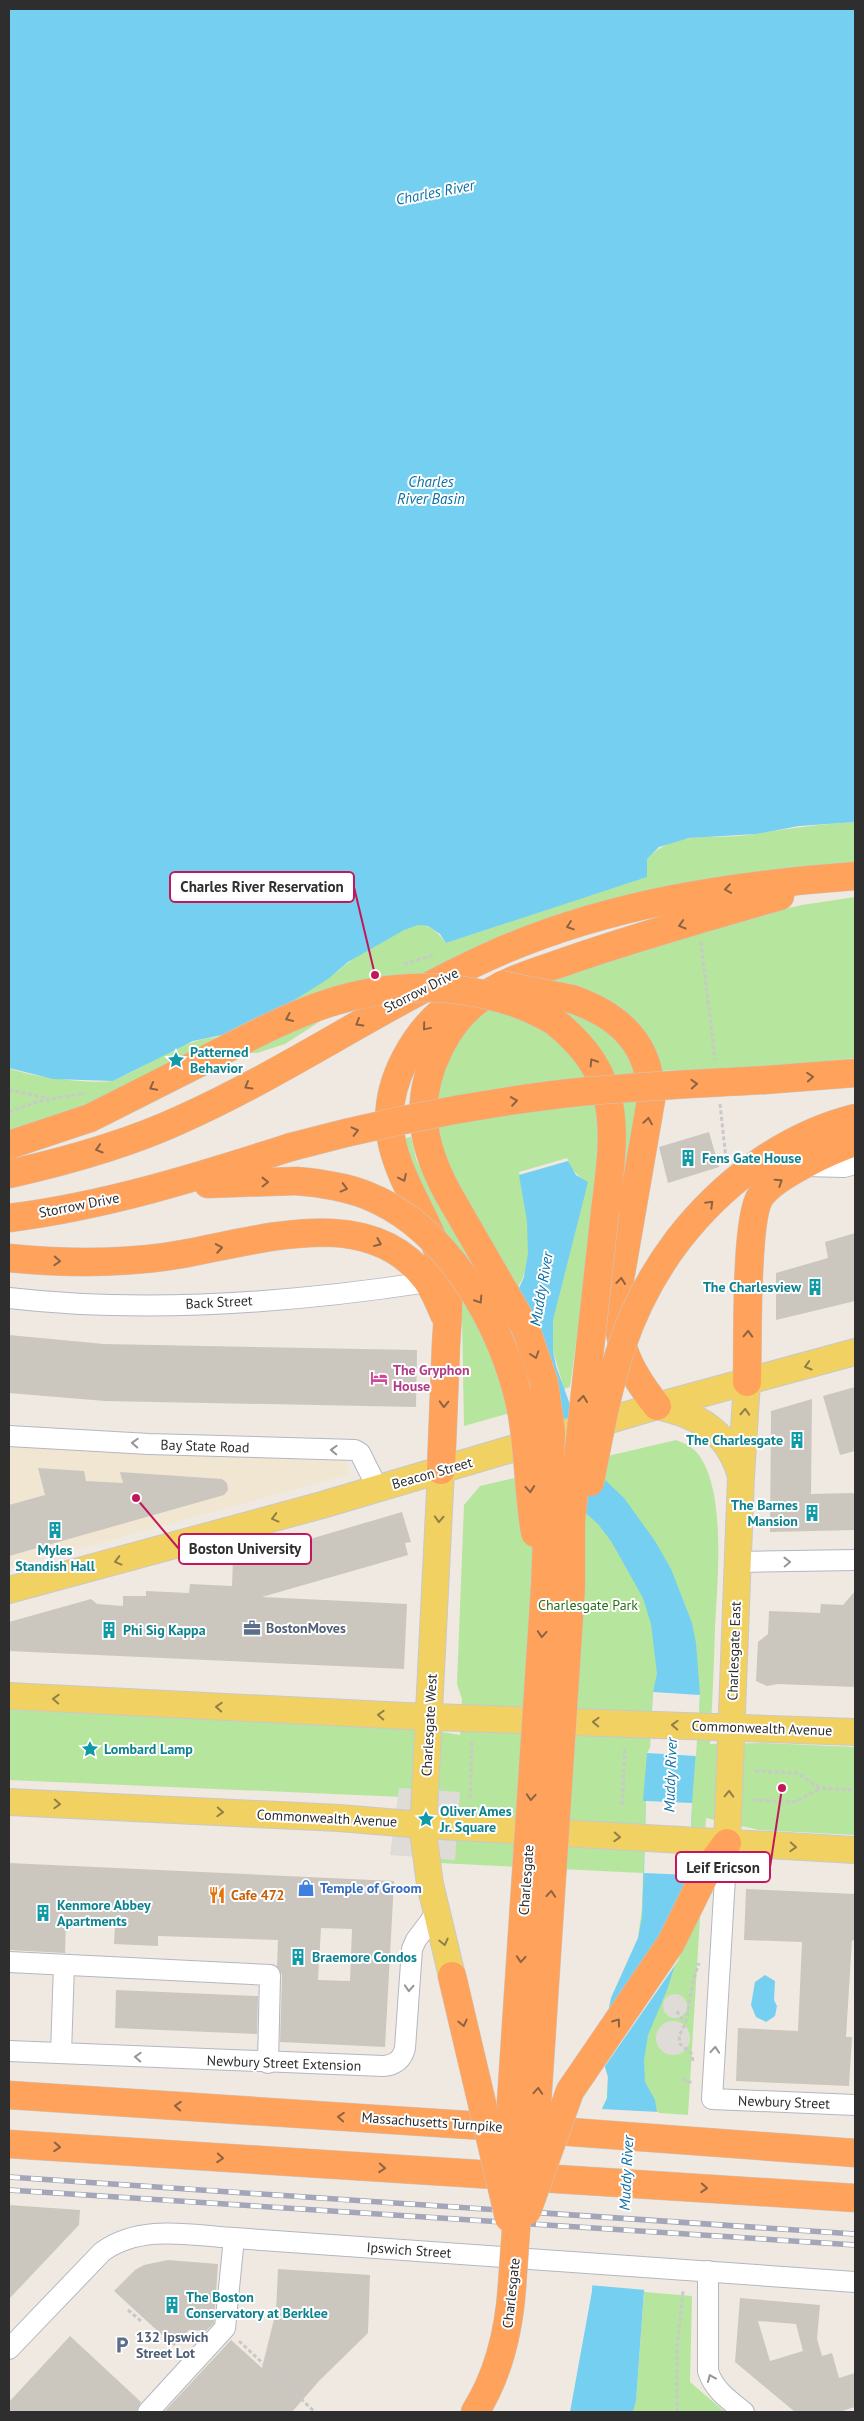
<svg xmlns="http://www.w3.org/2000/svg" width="864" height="2421" viewBox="0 0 864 2421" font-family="'PT Sans',sans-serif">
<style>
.education{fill:#f0e6d1}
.green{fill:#b6e59e}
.plaza{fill:#dfdcd8}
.water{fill:#75cff0}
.pier{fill:#efe9e1}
.building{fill:#cbc7bf;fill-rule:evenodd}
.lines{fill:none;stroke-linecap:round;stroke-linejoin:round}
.minor-casing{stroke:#b4b7c1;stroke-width:22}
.major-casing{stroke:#c9c9c9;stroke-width:28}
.highway-casing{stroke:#c9c9c9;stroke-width:29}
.path{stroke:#c9c9c9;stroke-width:3;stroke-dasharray:4 2.5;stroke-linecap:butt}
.minor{stroke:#fff;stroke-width:20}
.major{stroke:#f2d163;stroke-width:26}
.highway{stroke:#ffa35c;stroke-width:28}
.rail-casing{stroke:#a3a6b8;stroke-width:5.5}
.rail{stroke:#fff;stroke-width:4;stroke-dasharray:11;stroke-linecap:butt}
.highway-bridge-casing{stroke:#c9c9c9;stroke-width:29;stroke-linecap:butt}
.highway-bridge{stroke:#ffa35c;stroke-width:28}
.oneway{stroke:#8c6343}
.oneway2{stroke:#908048}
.oneway3{stroke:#969696}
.labels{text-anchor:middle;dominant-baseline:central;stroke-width:4;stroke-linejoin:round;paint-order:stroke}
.street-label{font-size:14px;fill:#2e2e2e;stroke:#fff}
.culture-label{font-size:14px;font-weight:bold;fill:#0d838f;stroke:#fff;text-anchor:start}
.hotel-label{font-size:14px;font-weight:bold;fill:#b23c85;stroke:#fff;text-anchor:start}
.park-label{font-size:14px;fill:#2c6e1b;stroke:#fff}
.service-label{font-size:14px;font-weight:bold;fill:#4e5e75;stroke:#fff;text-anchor:start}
.shop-label{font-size:14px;font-weight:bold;fill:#366cbe;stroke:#fff;text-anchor:start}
.food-label{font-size:14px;font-weight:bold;fill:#c56008;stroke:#fff;text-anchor:start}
.water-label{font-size:15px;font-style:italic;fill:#0d6fa3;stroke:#fff}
.leader{fill:none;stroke:#c2185b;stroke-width:2}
.callout-dot{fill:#c2185b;stroke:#fff;stroke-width:2}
.callout{fill:#fff;stroke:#c2185b;stroke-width:2}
.callout-label{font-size:15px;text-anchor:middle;font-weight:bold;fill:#2e2e2e}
</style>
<rect width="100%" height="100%" fill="#efe9e1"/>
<path class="education" d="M9 1438 147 1455 218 1447 342 1450 350 1474 9 1568Z"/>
<g class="green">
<path d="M855 822V864L749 873 657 889 432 969 333 1013 285 1044 257 1053H241L9 1133V1068C25 1076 100 1086 115 1080 150 1065 179 1040 218 1037L337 972C352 958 398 927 418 925 431 924 439 934 446 943L646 877 647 859C676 829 711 840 748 835 784 829 819 824 855 822Z"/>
<path d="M855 897V1058L778 1066 660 1071 630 1053 640 1102 602 1330 578 1329 570 1387 564 1389 553 1351V1320L581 1178 572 1169 567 1158 519 1172C525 1207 539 1252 519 1285L524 1409 464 1426 462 1317 455 1273 400 1139 411 1137 416 1159 442 1210C438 1156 422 1091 455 1042 468 1023 487 1008 505 994L757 915 802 905Z"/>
<path d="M676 1440C684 1443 693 1447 698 1454 727 1491 717 1584 715 1629 714 1667 712 1706 710 1744L763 1743 855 1747V1835L759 1830 706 1818 688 2115 602 2109 607 2098 611 1998 638 1938 642 1908 643 1873 439 1863 402 1797 9 1780V1710L412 1727 460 1735 462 1699 457 1684 464 1505 480 1486Z"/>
<path d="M644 2292 692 2296 690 2382 725 2412H633L636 2401Z"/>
</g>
<g class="plaza">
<path d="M399 1788 460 1792 455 1860 390 1855Z"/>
<circle cx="675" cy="2006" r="12"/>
<circle cx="673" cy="2038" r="17"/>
</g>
<g class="water">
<path d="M9 9H855V822L799 826 756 834 689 838 659 847 647 859V877L446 943 440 934 428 926 418 925 404 930 348 962 328 979 296 999 227 1034 193 1041 113 1081 53 1079 9 1068Z"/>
<path d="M568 1161 576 1175 588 1182 553 1320V1351L556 1366 590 1460 600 1475 624 1498 655 1541 671 1569 692 1623 696 1643 700 1695 692 1804 688 1907 681 1946 667 1990 648 2035 644 2060 645 2082 655 2100 657 2112 636 2401 633 2412H570L592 2291 602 2109 607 2098 608 2077 604 2064 606 2022 611 1998 638 1938 642 1918 646 1801H643L647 1753 650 1747 653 1692 657 1674 651 1624 643 1598 611 1541 598 1524 561 1491 507 1340 511 1306 524 1277 528 1253 527 1221 519 1175Z"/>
<path d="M765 1975 775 1981 774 2000 777 2006 775 2016 766 2022 756 2017 751 2005 755 1982Z"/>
</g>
<g class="pier">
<path d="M653 1692 700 1695 696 1756 647 1753 650 1747Z"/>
<path d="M646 1801 692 1803 689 1875 691 1876 683 1947 678 1961 603 2069 601 2065 640 1971 675 1909 689 1875 644 1873Z"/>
<path d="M601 2109 659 2112 646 2290 589 2285Z"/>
</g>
<g class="building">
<path d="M709 1132 719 1167 668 1183 659 1147Z"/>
<path d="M855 1233V1301L776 1320V1273L828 1258 825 1242Z"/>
<path d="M9 1335 104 1344 417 1350 416 1407 105 1401 9 1393Z"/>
<path d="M855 1387V1451L840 1455 823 1396Z"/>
<path d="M812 1399 811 1494 853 1493 855 1496V1530L770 1532 771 1411Z"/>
<path d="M38 1468 84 1471 86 1481 123 1483 120 1472 222 1479 227 1483 228 1490 224 1495 9 1556V1505L45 1495Z"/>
<path d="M402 1512 411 1542 405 1543 408 1555 262 1597 407 1604 404 1669 9 1651V1622L91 1599 97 1604 123 1606V1596H146V1591L189 1593 190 1584 232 1586 233 1558 276 1546V1549Z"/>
<path d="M855 1591V1687L778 1684 767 1686 756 1681 758 1642 768 1634 769 1611 820 1613 821 1604 843 1605Z"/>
<path d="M9 1863 394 1881 385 2047 280 2042 282 1975 277 1966 278 1940 158 1936V1946L114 1944 115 1925 66 1922 65 1953 9 1950ZM321 1928 352 1929 350 1981 318 1980Z"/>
<path d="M746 1889 855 1894V1941L852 1940 846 2037H852L849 2086 736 2081 738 2028 798 2031 802 1942 744 1940Z"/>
<path d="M116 1990 258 1996 257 2034 115 2028Z"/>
<path d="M9 2205 80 2210 79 2225 9 2299Z"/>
<path d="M168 2260 218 2264 214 2323 206 2331 189 2330 174 2346 114 2291 135 2270 144 2265Z"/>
<path d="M278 2269 370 2275 368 2333 319 2381 292 2412H164L231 2340 262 2368 276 2311Z"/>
<path d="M740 2298 820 2305 817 2339 822 2356 832 2353 839 2378 855 2373V2407L839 2412H795L735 2362ZM758 2321 796 2324 803 2351 770 2361Z"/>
<path d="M70 2336 141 2402 136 2412H9V2402Z"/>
</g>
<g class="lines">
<g class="minor-casing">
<g id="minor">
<path d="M805 1166 844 1167 855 1164"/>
<path d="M9 1298C147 1314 291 1303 428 1282"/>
<path d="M9 1436 149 1444 355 1450 360 1453 378 1489"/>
<path d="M738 1562 855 1560"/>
<path d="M727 1843 712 2099 855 2105"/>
<path d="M9 1962 270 1975 268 2063"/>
<path d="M9 2051 383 2066C395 2065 402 2060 405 2048L412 1949 416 1940 437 1912"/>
<path d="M61 2053 64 1965"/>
<path d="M708 2271V2371C714 2390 729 2400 744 2412"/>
<path d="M9 2349 102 2252C140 2224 190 2235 234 2238L855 2282"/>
<path d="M148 2412 225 2328 234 2238"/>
</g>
</g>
<g class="major-casing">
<g id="major">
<path d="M657 1406C698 1415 727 1431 740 1473"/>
<path d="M441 1470 423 1832 430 1884 452 1976"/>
<path d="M9 1590 322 1505 657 1406 855 1352"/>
<path d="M9 1696 406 1716 855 1732"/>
<path d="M9 1802 339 1818 423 1825 855 1850"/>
<path d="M727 1843 741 1476 747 1382"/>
</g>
</g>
<g class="highway-casing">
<g id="highway">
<path d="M572 999C621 1016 652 1046 651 1100L620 1279C615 1337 621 1361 657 1406"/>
<path d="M555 1022C624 1077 615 1132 605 1211"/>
<path d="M765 1080 855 1073"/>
<path d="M9 1145 90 1118 197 1064"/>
<path d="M9 1174C67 1161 128 1144 182 1119 289 1071 385 1003 492 955 606 904 731 885 855 876"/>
<path d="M208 1184 296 1181"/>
<path d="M454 1204C423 1152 411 1104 440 1047 449 1029 461 1013 477 1001 504 980 539 971 570 960 639 936 710 916 780 896"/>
<path d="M9 1218C105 1206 198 1177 291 1147"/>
<path d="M678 1240C722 1183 784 1136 855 1118"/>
<path d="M9 1258C60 1263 112 1264 164 1257 246 1246 366 1197 427 1280 434 1290 439 1302 444 1314"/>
<path d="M747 1382C748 1347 745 1221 760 1197 774 1176 831 1150 855 1142"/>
<path d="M441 1470C443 1428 444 1387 446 1345 447 1324 450 1301 447 1280 444 1262 436 1247 429 1230 400 1169 370 1127 405 1059 419 1032 438 1010 465 996"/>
<path d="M701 1882 712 1863 727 1843"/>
<path d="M452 1976 476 2078"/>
<path d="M9 2095 530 2129 855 2153"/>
<path d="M9 2144 855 2198"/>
<path d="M475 2412C499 2374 509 2331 512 2286"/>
</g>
</g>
<g class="path">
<path d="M701 942 715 1060"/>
<path d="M404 964 434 955"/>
<path d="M9 1090 48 1098"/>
<path d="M720 1104 726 1159"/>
<path d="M9 1112 35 1102 85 1093"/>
<path d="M755 1771 797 1773 820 1788 855 1790"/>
<path d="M470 1798 472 1741"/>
<path d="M753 1800 796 1802 820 1788"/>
<path d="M622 1805 625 1747"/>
<path d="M677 2011 680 2017 686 2022"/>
<path d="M693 2061 691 2053 680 2044 679 2036 686 2022 693 1981 699 1963"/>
<path d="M685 2078V2082H693"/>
<path d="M128 2310 141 2321"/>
<path d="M239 2341 315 2412"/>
<path d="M677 2412V2348L683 2291"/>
</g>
<use href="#minor" class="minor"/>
<use href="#major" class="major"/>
<use href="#highway" class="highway"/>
<g class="rail-casing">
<g id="rail">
<path d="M9 2177 855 2234"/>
<path d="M9 2190 855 2245"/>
</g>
</g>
<use href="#rail" class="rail"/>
<g class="highway-bridge-casing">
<g id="highway-bridge">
<path d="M502 985 572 999"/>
<path d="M197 1064C283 1020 349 980 451 989 488 993 523 1002 555 1022"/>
<path d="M291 1147C380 1123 470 1105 561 1094 629 1086 697 1084 765 1080"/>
<path d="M296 1181C320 1183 343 1186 366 1195 448 1227 504 1326 521 1409 529 1450 528 1492 535 1533"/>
<path d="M454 1204 526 1329 544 1382 551 1432 545 1586 511 2102 518 2157"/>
<path d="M590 1482C608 1391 619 1317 678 1240"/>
<path d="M476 2078 509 2218"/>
<path d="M527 2211 570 2091 671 1943 701 1882"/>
<path d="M512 2286 520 2173 537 2104 571 1587V1521L605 1211"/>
</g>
</g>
<use href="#highway-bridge" class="highway-bridge"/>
</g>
<defs><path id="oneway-chevron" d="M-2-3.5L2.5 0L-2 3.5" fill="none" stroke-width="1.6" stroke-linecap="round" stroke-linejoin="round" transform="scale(1.25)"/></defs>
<g class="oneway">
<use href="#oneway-chevron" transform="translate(728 889) rotate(172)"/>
<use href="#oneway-chevron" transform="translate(682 925) rotate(164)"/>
<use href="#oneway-chevron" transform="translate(570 926) rotate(161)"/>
<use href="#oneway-chevron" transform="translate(289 1018) rotate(156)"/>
<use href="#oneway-chevron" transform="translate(359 1023) rotate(150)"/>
<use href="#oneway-chevron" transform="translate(426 1027) rotate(130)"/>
<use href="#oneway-chevron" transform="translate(593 1062) rotate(-122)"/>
<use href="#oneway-chevron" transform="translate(810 1077) rotate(-4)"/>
<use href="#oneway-chevron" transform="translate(694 1084) rotate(-3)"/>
<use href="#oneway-chevron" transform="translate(248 1086) rotate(150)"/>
<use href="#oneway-chevron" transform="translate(153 1087) rotate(152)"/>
<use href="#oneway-chevron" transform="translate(514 1101) rotate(-8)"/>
<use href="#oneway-chevron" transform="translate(648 1121) rotate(-81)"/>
<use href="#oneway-chevron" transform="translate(355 1131) rotate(-14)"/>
<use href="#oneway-chevron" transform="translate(99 1149) rotate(163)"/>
<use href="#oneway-chevron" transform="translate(403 1178) rotate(65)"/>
<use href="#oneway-chevron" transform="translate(265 1182) rotate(-1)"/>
<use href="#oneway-chevron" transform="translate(779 1182) rotate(-33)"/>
<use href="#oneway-chevron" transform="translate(344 1188) rotate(15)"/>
<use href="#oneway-chevron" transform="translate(710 1204) rotate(-45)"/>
<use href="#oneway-chevron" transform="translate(378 1243) rotate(23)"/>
<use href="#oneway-chevron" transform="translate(219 1248) rotate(-10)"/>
<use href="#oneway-chevron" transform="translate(57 1261) rotate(3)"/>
<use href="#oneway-chevron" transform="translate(621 1281) rotate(-83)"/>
<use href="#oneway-chevron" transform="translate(479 1300) rotate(57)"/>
<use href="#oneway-chevron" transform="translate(748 1334) rotate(-88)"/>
<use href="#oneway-chevron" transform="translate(535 1355) rotate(72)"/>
<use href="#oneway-chevron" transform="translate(583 1399) rotate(-84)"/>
<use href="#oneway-chevron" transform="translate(444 1404) rotate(92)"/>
<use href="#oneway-chevron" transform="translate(530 1489) rotate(85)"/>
<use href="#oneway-chevron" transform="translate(542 1634) rotate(94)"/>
<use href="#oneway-chevron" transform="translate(531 1797) rotate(94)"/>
<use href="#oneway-chevron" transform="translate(551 1894) rotate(-86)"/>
<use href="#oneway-chevron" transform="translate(521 1959) rotate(94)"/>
<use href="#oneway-chevron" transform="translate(617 2022) rotate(-54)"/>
<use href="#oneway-chevron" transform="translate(463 2023) rotate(77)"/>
<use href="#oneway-chevron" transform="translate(538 2091) rotate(-86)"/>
<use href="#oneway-chevron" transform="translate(178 2106) rotate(-176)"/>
<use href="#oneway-chevron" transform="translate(341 2117) rotate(-176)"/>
<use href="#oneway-chevron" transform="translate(57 2147) rotate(4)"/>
<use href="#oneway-chevron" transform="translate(220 2158) rotate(4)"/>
<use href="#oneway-chevron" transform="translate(382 2168) rotate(4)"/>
<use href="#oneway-chevron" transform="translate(704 2188) rotate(4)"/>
</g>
<g class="oneway2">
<use href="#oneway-chevron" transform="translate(808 1366) rotate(164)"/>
<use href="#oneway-chevron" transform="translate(745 1412) rotate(-87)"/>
<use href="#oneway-chevron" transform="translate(275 1518) rotate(165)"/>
<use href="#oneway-chevron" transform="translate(439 1519) rotate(93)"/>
<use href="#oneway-chevron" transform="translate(118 1561) rotate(165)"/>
<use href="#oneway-chevron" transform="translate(56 1699) rotate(-177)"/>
<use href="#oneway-chevron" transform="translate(219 1707) rotate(-177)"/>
<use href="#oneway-chevron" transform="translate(381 1715) rotate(-177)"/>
<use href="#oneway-chevron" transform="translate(596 1722) rotate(-178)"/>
<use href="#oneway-chevron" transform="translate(675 1725) rotate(-178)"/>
<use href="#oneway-chevron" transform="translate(729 1794) rotate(-88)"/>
<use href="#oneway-chevron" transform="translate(57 1804) rotate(3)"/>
<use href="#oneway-chevron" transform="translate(220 1812) rotate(3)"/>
<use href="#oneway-chevron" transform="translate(617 1837) rotate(3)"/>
<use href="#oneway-chevron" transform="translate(793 1847) rotate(3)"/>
<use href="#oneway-chevron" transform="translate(444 1942) rotate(77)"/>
</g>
<g class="oneway3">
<use href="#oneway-chevron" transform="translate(135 1443) rotate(-177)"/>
<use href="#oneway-chevron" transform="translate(334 1450) rotate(-178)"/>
<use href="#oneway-chevron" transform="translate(787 1562) rotate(-1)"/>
<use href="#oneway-chevron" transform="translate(409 1988) rotate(93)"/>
<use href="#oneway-chevron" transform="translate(715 2050) rotate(-86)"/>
<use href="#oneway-chevron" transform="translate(138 2057) rotate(-177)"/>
<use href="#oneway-chevron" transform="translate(711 2378) rotate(-113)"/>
</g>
<defs>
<g id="sight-bare" transform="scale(1.35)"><path d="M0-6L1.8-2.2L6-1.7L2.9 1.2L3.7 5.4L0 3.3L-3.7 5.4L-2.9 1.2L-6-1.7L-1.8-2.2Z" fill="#0f9aa8" stroke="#fff" stroke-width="2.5" paint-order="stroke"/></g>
<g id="building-bare" transform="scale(1.35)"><path d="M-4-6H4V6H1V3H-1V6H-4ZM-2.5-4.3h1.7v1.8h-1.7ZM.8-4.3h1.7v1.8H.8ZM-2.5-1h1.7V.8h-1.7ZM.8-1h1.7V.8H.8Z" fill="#0f9aa8" stroke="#fff" stroke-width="2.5" paint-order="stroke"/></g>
<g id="hotel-bare" transform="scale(1.35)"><path d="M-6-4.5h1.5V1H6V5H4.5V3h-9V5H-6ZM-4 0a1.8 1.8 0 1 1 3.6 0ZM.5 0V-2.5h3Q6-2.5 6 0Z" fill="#d1479c" stroke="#fff" stroke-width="2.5" paint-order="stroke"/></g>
<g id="office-bare" transform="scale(1.35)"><path d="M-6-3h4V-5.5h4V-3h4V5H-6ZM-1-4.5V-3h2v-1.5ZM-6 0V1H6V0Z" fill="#5c6f8a" stroke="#fff" stroke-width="2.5" paint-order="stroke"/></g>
<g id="shop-bare" transform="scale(1.35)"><path d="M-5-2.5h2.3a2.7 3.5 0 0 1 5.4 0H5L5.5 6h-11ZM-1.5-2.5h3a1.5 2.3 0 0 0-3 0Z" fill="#3f7fe0" stroke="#fff" stroke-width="2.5" paint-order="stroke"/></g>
<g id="restaurant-bare" transform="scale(1.35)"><path d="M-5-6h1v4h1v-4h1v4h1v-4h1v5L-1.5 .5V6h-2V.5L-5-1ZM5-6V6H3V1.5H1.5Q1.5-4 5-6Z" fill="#e8710a" stroke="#fff" stroke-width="2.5" paint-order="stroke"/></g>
<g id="parking-bare" transform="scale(1.35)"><path d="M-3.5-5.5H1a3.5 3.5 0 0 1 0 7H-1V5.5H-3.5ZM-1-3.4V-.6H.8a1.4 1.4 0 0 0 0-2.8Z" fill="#5c6f8a" stroke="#fff" stroke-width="2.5" paint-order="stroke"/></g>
</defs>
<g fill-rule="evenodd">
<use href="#sight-bare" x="176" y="1060"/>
<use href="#building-bare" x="688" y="1158"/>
<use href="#building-bare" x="815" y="1287"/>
<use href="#hotel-bare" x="379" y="1378"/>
<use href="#building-bare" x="797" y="1440"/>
<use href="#building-bare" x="812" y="1513"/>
<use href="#building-bare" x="55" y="1530"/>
<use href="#office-bare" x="252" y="1628"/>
<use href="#building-bare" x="109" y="1630"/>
<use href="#sight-bare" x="90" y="1749"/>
<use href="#sight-bare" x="426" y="1819"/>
<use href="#shop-bare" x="306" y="1888"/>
<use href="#restaurant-bare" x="217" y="1895"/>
<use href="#building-bare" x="43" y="1913"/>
<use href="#building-bare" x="298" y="1957"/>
<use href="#building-bare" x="172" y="2305"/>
<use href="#parking-bare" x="122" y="2345"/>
</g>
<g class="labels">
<g class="street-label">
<text transform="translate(421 990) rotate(-27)">Storrow Drive</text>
<text transform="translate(79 1205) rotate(-11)">Storrow Drive</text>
<text transform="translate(219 1302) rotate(-3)">Back Street</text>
<text transform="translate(205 1446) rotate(2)">Bay State Road</text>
<text transform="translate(432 1473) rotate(-16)">Beacon Street</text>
<text transform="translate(734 1651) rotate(-88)">Charlesgate East</text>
<text transform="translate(429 1725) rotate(-87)">Charlesgate West</text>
<text transform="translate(762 1728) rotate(2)">Commonwealth Avenue</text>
<text transform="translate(327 1818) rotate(3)">Commonwealth Avenue</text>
<text transform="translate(526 1880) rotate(-86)">Charlesgate</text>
<text transform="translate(284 2063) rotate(2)">Newbury Street Extension</text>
<text transform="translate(784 2102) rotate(2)">Newbury Street</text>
<text transform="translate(432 2122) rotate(4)">Massachusetts Turnpike</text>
<text transform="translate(409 2250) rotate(4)">Ipswich Street</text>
<text transform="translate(511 2293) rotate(-84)">Charlesgate</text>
</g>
<g class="culture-label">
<text x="190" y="1052">Patterned<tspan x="190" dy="16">Behavior</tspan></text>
<text x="702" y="1158">Fens Gate House</text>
<text x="801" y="1287" text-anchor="end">The Charlesview</text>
<text x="783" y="1440" text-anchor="end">The Charlesgate</text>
<text x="798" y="1505" text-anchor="end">The Barnes<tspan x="798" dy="16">Mansion</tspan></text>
<text x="55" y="1550" text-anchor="middle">Myles<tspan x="55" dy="16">Standish Hall</tspan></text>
<text x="123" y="1630">Phi Sig Kappa</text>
<text x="104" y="1749">Lombard Lamp</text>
<text x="440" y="1811">Oliver Ames<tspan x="440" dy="16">Jr. Square</tspan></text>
<text x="57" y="1905">Kenmore Abbey<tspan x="57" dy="16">Apartments</tspan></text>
<text x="312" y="1957">Braemore Condos</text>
<text x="186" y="2297">The Boston<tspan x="186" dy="16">Conservatory at Berklee</tspan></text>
</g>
<g class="hotel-label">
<text x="393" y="1370">The Gryphon<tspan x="393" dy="16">House</tspan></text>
</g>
<g class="park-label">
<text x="588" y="1605">Charlesgate Park</text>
</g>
<g class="service-label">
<text x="266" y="1628">BostonMoves</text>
<text x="136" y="2337">132 Ipswich<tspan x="136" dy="16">Street Lot</tspan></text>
</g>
<g class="shop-label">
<text x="320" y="1888">Temple of Groom</text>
</g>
<g class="food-label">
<text x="231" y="1895">Cafe 472</text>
</g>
<g class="water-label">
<text transform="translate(435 192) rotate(-11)">Charles River</text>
<text x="431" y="481">Charles<tspan x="431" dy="17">River Basin</tspan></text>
<text transform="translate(541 1289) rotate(-80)">Muddy River</text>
<text transform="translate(670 1775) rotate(-88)">Muddy River</text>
<text transform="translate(626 2173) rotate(-87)">Muddy River</text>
</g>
</g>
<path class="leader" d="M375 975L354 887M136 1498L179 1549M782 1788L770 1867"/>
<g class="callout-dot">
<circle cx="375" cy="975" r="5"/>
<circle cx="136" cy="1498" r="5"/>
<circle cx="782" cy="1788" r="5"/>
</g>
<g class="callout">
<rect x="170" y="872" width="184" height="30" rx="5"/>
<rect x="179" y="1534" width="132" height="30" rx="5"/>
<rect x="676" y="1852" width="94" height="30" rx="5"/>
</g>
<g class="callout-label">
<text x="262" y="892">Charles River Reservation</text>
<text x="245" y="1554">Boston University</text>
<text x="723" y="1873">Leif Ericson</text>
</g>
<rect width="864" height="2421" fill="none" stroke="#2e2e2e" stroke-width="20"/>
</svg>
